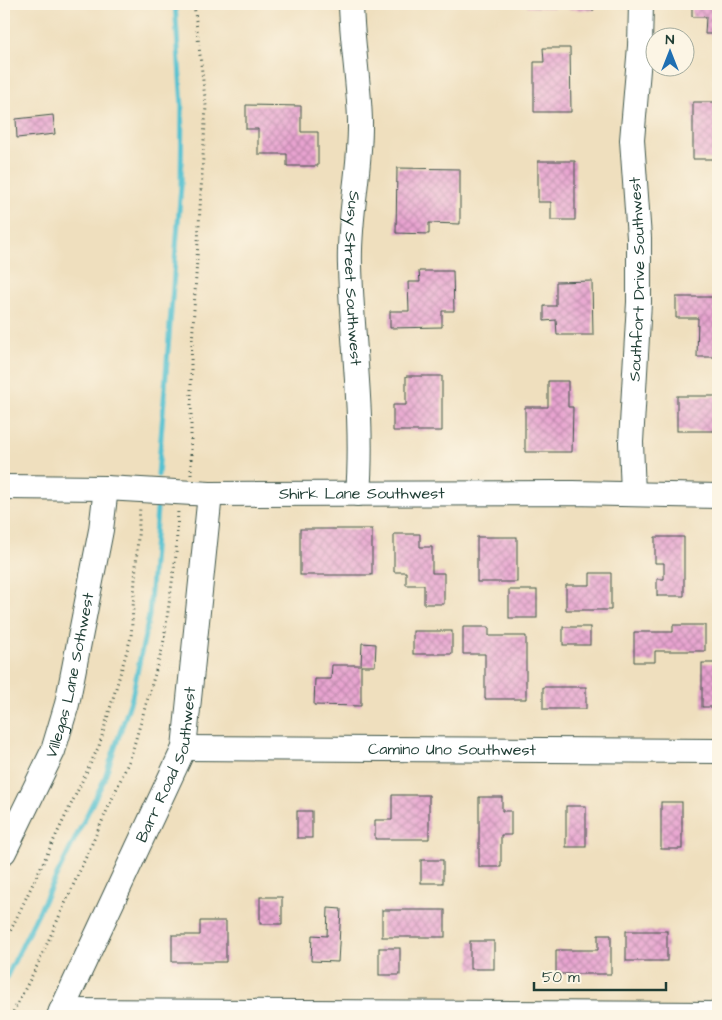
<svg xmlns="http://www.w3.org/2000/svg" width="722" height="1020" viewBox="0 0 722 1020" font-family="'Architects Daughter',sans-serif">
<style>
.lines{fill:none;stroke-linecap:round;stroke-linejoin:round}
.stream{stroke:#55c1d0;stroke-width:5}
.building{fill:url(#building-cross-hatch)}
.minor-casing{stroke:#3e5549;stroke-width:26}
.path{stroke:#3e5549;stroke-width:3;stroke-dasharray:1 4;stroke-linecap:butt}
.minor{stroke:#fff;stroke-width:24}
.labels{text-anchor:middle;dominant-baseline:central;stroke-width:4;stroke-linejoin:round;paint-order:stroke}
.street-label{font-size:16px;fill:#1f3d34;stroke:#fcf5e5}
</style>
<defs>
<pattern id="building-cross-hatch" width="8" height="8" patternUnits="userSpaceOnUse" patternTransform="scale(1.25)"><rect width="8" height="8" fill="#e8a3d0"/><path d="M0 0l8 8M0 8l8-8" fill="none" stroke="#bb86aa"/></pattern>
</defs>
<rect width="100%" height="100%" fill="#fcf5e5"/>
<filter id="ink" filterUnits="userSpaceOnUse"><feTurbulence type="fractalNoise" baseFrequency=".02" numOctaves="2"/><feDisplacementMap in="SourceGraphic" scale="10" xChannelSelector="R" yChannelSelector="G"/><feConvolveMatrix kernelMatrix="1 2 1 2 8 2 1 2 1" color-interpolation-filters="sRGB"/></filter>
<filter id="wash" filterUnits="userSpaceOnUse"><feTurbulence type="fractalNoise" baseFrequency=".0096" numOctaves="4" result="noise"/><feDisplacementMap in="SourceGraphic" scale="20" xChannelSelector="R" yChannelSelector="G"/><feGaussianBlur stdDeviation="1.12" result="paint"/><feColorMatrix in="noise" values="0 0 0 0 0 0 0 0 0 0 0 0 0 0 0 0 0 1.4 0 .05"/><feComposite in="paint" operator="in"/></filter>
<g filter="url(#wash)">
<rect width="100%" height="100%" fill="#efdfbe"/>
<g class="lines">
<g class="stream">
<path d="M158 475 181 186 182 107 175 4"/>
<path d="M4 982 104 780 132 697 149 616 157 509"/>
</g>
</g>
<g id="blocks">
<g class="building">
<path d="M527 4H556V8L527 7Z"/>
<path d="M566 4H594V10L566 9Z"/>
<path d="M692 5H718V34H705L706 17H692Z"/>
<path d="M543 48H570L571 112H534V62H544Z"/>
<rect x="693" y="102" width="25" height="57"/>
<path d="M246 105 301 106V132H318V166H287V154H258V129H246Z"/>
<path d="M53 115 55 134 17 138 16 119Z"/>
<path d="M538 161H575V220H551V202H538Z"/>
<path d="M397 168 460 169V224L429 223V234L396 233Z"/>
<path d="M419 271H453L454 311H442V327L390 328V311H409L408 282H420Z"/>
<path d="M592 281 593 335H557L556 320 544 321V306H556V282Z"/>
<path d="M676 297H718V357H697L698 318H676Z"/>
<path d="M406 376H442V431H393V405H406Z"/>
<path d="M548 381H568V407H573L572 452H525V407H548Z"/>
<rect x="677" y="396" width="41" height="35"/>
<rect x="300" y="529" width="72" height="46"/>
<path d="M394 534H420V547H432V573H444V604H424V585H406V572H394Z"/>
<rect x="477" y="537" width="40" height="45"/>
<path d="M655 537H684V596H657V579H664V563H655Z"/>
<path d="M590 573H611V610H566V585H590Z"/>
<rect x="509" y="590" width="28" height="28"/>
<path d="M673 625H705V651H655V662H634V632H673Z"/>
<path d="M463 627H489V636H526V699H485V654H463Z"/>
<rect x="563" y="627" width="27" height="18"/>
<rect x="413" y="631" width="39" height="23"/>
<path d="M362 643 376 644 375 666H361V706L314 705 315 679H331L332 665H361Z"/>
<rect x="702" y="663" width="16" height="44"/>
<rect x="543" y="687" width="43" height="22"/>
<path d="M392 795H429V839H375V820H392Z"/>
<path d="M479 797H502V811H511V835H501V867H479Z"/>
<rect x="661" y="802" width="21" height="47"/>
<rect x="566" y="806" width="20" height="41"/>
<rect x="297" y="811" width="15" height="27"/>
<rect x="421" y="860" width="22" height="23"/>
<rect x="260" y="897" width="22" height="27"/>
<path d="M328 908 341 909 338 962 311 961 312 935 327 936Z"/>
<rect x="382" y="910" width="63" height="27"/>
<path d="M200 921H226V962H172V935H200Z"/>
<rect x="626" y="931" width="41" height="30"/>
<path d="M598 935H611V974H556V950H598Z"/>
<rect x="470" y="941" width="24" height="28"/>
<rect x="379" y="948" width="21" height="27"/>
</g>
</g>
</g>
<g filter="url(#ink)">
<use href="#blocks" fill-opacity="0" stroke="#3e5549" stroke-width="1"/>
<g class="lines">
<g class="minor-casing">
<g id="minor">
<path id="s1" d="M351 4C352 43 359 82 360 121 361 169 348 218 350 266 352 342 364 417 358 494"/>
<path id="s2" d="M4 487 106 488 210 494 572 493 718 496"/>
<path id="s3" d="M633 494 631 442 639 302V238L632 140 640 46 641 4"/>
<path id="s4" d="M184 748 718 751"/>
<path id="s5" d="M4 852 53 751 67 704 101 530 106 488"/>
<path d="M61 1011 718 1014"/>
<path id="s6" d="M59 1016 184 748 210 494"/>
</g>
</g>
<g class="path">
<path d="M191 475V361L206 106 194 4"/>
<path d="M4 944 99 746 131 637 140 508"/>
<path d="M11 1016 37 966 130 759 163 646 176 555 178 510"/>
</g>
<use href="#minor" class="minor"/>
</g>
</g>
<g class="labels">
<g class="street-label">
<text stroke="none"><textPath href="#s1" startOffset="275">Susy Street Southwest</textPath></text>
<text stroke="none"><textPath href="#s3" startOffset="215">Southfort Drive Southwest</textPath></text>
<text stroke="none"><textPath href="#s2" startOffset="358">Shirk Lane Southwest</textPath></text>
<text stroke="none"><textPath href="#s5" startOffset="190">Villegas Lane Sothwest</textPath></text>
<text stroke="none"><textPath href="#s4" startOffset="268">Camino Uno Southwest</textPath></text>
<text stroke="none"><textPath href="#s6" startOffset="275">Barr Road Southwest</textPath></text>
</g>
</g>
<rect width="722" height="1020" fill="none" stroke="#fcf5e5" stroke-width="20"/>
<g transform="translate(670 52)"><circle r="24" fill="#fcf5e5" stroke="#a4ab9e"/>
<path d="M0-4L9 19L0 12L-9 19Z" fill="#1f6fb2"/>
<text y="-8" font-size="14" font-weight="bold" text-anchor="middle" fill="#1f3d34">N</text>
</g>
<path d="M534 982v8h132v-8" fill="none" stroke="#1f3d34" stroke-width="2.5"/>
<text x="542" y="982" font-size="15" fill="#1f3d34" stroke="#fcf5e5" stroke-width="4" paint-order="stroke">50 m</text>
</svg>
